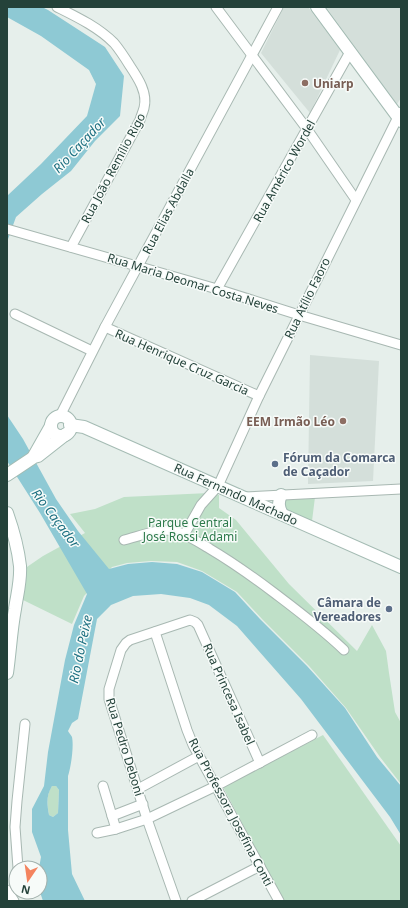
<svg xmlns="http://www.w3.org/2000/svg" width="408" height="908" viewBox="0 0 408 908" font-family="'Noto Sans',sans-serif">
<style>
.built{fill:#d4dfda}
.green{fill:#bfe0c8}
.water{fill:#8ec9d4;fill-rule:evenodd}
.lines{fill:none;stroke-linecap:round;stroke-linejoin:round}
.street-casing{stroke:#a8b8b2;stroke-width:11}
.secondary-casing{stroke:#a4bbb3;stroke-width:14}
.street{stroke:#fff;stroke-width:9}
.secondary{stroke:#fff;stroke-width:12}
.education-dot{fill:#8d6e63;stroke:#f7fbf9;stroke-width:1.5}
.service-dot{fill:#5c6f8a;stroke:#f7fbf9;stroke-width:1.5}
.labels{text-anchor:middle;dominant-baseline:central;stroke-width:3;stroke-linejoin:round;paint-order:stroke}
.education-label{font-size:12px;font-weight:bold;fill:#785e54;stroke:#f7fbf9;text-anchor:start}
.street-label{font-size:12px;fill:#24423a;stroke:#f7fbf9}
.service-label{font-size:12px;font-weight:bold;fill:#4e5e75;stroke:#f7fbf9;text-anchor:start}
.park-label{font-size:12px;fill:#2d7a4b;stroke:#f7fbf9}
.water-label{font-size:13px;font-style:italic;fill:#1c6f80;stroke:#f7fbf9}
</style>
<rect width="100%" height="100%" fill="#e6efeb"/>
<g class="built">
<path d="M284 7H308L340 50 310 113 261 53Z"/>
<path d="M326 7H401V98L397 104Z"/>
<path d="M310 355 379 361 373 481 308 484Z"/>
</g>
<g class="green">
<path d="M209 493 219 495V508L236 520 289 584 357 651 372 625 386 651 389 673 395 712 401 723V784L380 757 346 708 309 666 263 620 237 592 202 571 177 562 151 561 127 563 112 567 84 596 72 624 23 600 24 569 43 556 85 533 70 514 95 509 124 497Z"/>
<path d="M315 497 312 521 285 511 281 500Z"/>
<path d="M323 735 401 846V901H283L223 787Z"/>
<path d="M52 786H56L59 790 58 813 53 817 49 815C47 804 46 795 52 786Z"/>
</g>
<g class="water">
<path d="M7 7H42L48 10 105 47 124 76 120 116 95 141 71 171 42 194 16 217 7 242V196L41 164 87 116 96 84 89 70 41 36 7 17Z"/>
<path d="M7 415 23 439 56 499 78 531 109 569 128 564 152 562 177 564 202 572 235 592 260 619 307 666 345 708 377 757 401 786V835L390 817 301 699 237 626 209 605 190 598 161 594 133 596 111 605 97 619 78 719 72 723 68 731C69 733 71 735 72 737 74 746 71 767 68 776V830L72 874 85 901H43L40 892V868H39L41 857 32 832V809L44 786 48 752 65 660 74 625 87 594 40 513 7 461ZM52 786H56L59 790 58 813 53 817 49 815C47 804 46 796 52 786Z"/>
</g>
<g class="lines">
<g class="street-casing">
<g id="street">
<path d="M57 7C77 17 98 27 114 43 120 50 125 58 130 66 138 78 148 93 144 108 143 112 141 116 140 120L71 247"/>
<path d="M216 7 307 129 356 200"/>
<path d="M7 229 217 289 299 315 401 345"/>
<path d="M217 289 350 52"/>
<path d="M15 314 92 351"/>
<path d="M105 327 259 396"/>
<path d="M60 416 105 327 278 7"/>
<path d="M245 497 401 489"/>
<path d="M184 535 201 505 218 486 259 396 398 117 401 112"/>
<path d="M124 540C140 536 159 528 175 531 186 534 200 543 210 549 232 562 253 577 273 592 298 611 321 628 344 650"/>
<path d="M155 632 187 730 193 745 279 901"/>
<path d="M103 786 116 829"/>
<path d="M138 789 199 756"/>
<path d="M112 816 143 804"/>
<path d="M97 833 116 829 147 819 216 786 312 735"/>
<path d="M18 868 15 827 17 801 25 724"/>
<path d="M7 890 14 901"/>
<path d="M176 901 147 819 109 699V689L121 650 126 643 130 640 190 620 195 622 198 625 260 763"/>
<path d="M192 901 260 866"/>
</g>
</g>
<g class="secondary-casing">
<g id="secondary">
<path d="M317 7 401 121"/>
<circle cx="61" cy="426" r="10"/>
<path d="M70 425 84 427 401 567"/>
<path d="M34 456 51 426"/>
<path d="M7 475 34 457 38 456 66 434"/>
<path d="M281 495C278 502 278 507 282 514"/>
<path d="M7 513C13 530 18 548 20 566 21 581 17 595 15 609 11 630 10 652 7 673"/>
</g>
</g>
<use href="#street" class="street"/>
<use href="#secondary" class="secondary"/>
</g>
<g class="education-dot">
<circle cx="305" cy="83" r="4"/>
<circle cx="343" cy="421" r="4"/>
</g>
<g class="service-dot">
<circle cx="275" cy="464" r="4"/>
<circle cx="389" cy="609" r="4"/>
</g>
<g class="labels">
<g class="education-label">
<text x="313" y="83">Uniarp</text>
<text x="335" y="421" text-anchor="end">EEM Irmão Léo</text>
</g>
<g class="street-label">
<text transform="translate(113 168) rotate(-62)">Rua João Remílio Rigo</text>
<text transform="translate(284 171) rotate(-61)">Rua Américo Wordel</text>
<text transform="translate(168 211) rotate(-62)">Rua Elias Abdalla</text>
<text transform="translate(193 283) rotate(17)">Rua Maria Deomar Costa Neves</text>
<text transform="translate(307 298) rotate(-64)">Rua Atílio Faoro</text>
<text transform="translate(182 362) rotate(24)">Rua Henrique Cruz Garcia</text>
<text transform="translate(236 494) rotate(24)">Rua Fernando Machado</text>
<text transform="translate(229 694) rotate(66)">Rua Princesa Isabel</text>
<text transform="translate(125 747) rotate(73)">Rua Pedro Deboni</text>
<text transform="translate(231 812) rotate(62)">Rua Professora Josefina Conti</text>
</g>
<g class="service-label">
<text x="283" y="457">Fórum da Comarca<tspan x="283" dy="14">de Caçador</tspan></text>
<text x="381" y="602" text-anchor="end">Câmara de<tspan x="381" dy="14">Vereadores</tspan></text>
</g>
<g class="park-label">
<text x="190" y="522">Parque Central<tspan x="190" dy="14">José Rossi Adami</tspan></text>
</g>
<g class="water-label">
<text transform="translate(79 145) rotate(-47)">Rio Caçador</text>
<text transform="translate(56 518) rotate(53)">Rio Caçador</text>
<text transform="translate(80 649) rotate(-78)">Rio do Peixe</text>
</g>
</g>
<rect width="408" height="908" fill="none" stroke="#24423a" stroke-width="16"/>
<g transform="translate(28 880) rotate(193)"><circle r="19" fill="#f7fbf9" stroke="#a3b1ad"/>
<path d="M0-3L7 15L0 10L-7 15Z" fill="#f4845f"/>
<text y="-6" font-size="11" font-weight="bold" text-anchor="middle" fill="#24423a">N</text>
</g>
</svg>
